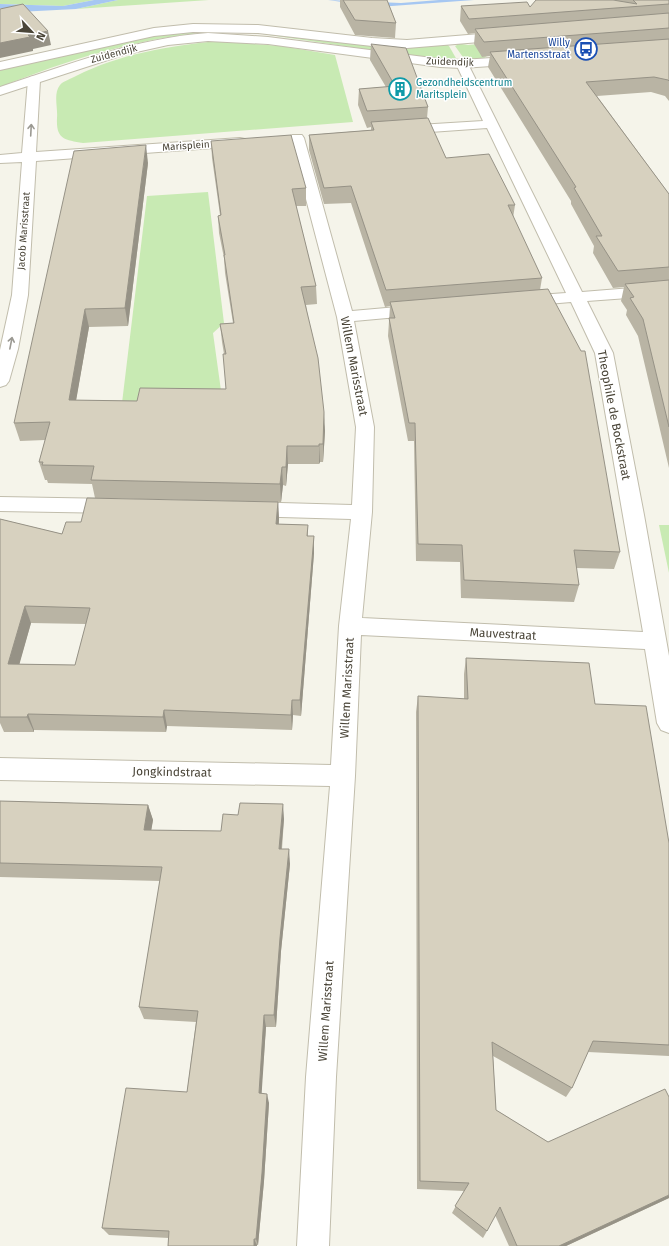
<svg xmlns="http://www.w3.org/2000/svg" width="669" height="1246" viewBox="0 0 669 1246" font-family="'Fira Sans',sans-serif">
<style>
.green{fill:#c8eab3}
.water{fill:#a6c7f2}
.lines{fill:none;stroke-linecap:round;stroke-linejoin:round}
.minor-casing{stroke:#c1bdac;stroke-width:2}
.tertiary-casing{stroke:#c1bdac;stroke-width:2}
.minor{fill:#fff;fill-rule:evenodd}
.tertiary{fill:#fff;fill-rule:evenodd}
.wall{fill:#b9b4a4;fill-rule:evenodd}
.shaded-wall{fill:#969286}
.building{fill:#d7d1bf;stroke:#969286;fill-rule:evenodd}
.oneway{stroke:#9b9992}
.labels{text-anchor:middle;dominant-baseline:central;stroke-width:3;stroke-linejoin:round;paint-order:stroke}
.far-transit-label{font-size:10px;fill:#164399;stroke:#fff;text-anchor:end}
.far-street-label{font-size:10px;fill:#4a4538;stroke:#fff}
.far-culture-label{font-size:10px;fill:#0d838f;stroke:#fff;text-anchor:start}
.street-label{font-size:12px;fill:#4a4538;stroke:#fff}
</style>
<rect width="100%" height="100%" fill="#f5f4ea"/>
<g class="green">
<path d="M0 0H94L63 6 0 4Z"/>
<path d="M118 0H209L76 9Z"/>
<path d="M242 31 446 44 449 46 457 60 412 56Z"/>
<path d="M191 32H211C137 38 68 60 0 87V70L18 65 149 36Z"/>
<path d="M568 36 488 55 483 59 465 60 455 46 457 45 456 43 468 45Z"/>
<path d="M217 41 281 46 335 55 353 122 83 143C64 140 56 139 57 118 58 107 53 94 60 85 63 81 71 79 76 76 119 54 169 46 217 41Z"/>
<path d="M208 192 224 323 213 333 223 405 122 403 147 196Z"/>
<path d="M659 525H669V573Z"/>
</g>
<g class="water">
<path d="M94 0H118L76 9 18 12 0 8V4L63 6Z"/>
<path d="M328 0 401 3 439 0H474L378 7Z"/>
</g>
<g class="lines">
<g class="minor-casing">
<g id="minor">
<path d="M193 24 258 25 372 38 407 40 504 32 508 33 510 36 508 39 504 40 407 48 372 46 258 33 193 32 154 36 0 70V62L154 28Z"/>
<path d="M462 60 466 61 468 64 582 292 669 285V295L587 301 613 353 644 515 669 656V733L661 730 657 723 645 649 361 635 355 776 336 1077 329 1246H297L306 1077 330 786 0 780V758L331 765 339 626 351 519 249 516 242 514 239 509 242 504 249 502 352 505 356 427 337 317 290 138 292 135H302L304 138 352 311 420 305 426 306 428 310 426 314 420 315 354 321 374 427 372 512 362 618 643 632 595 353 571 302 524 306 518 304 516 301 518 298 524 296 566 293 487 128 402 134 397 133 395 130 397 127 402 126 483 121 456 64 458 61Z"/>
<path d="M34 76 38 77 40 80 36 152 240 138 245 139 247 142 245 145 240 146 36 161 28 295 18 349 9 381 6 385 0 387V350L12 295 22 162 0 163V155L22 153 28 80 30 77Z"/>
<path d="M0 497 115 499 122 501 125 506 122 511 115 513 0 511Z"/>
</g>
</g>
<g class="tertiary-casing">
<path id="tertiary" d="M208 33 268 37 440 59 462 60 519 56 523 57 525 60 523 63 519 64 462 68 440 67 268 44 208 41 168 45 123 55 0 95V87C68 65 136 38 208 33Z"/>
</g>
<use href="#minor" class="minor"/>
<use href="#tertiary" class="tertiary"/>
</g>
<g class="wall">
<path d="M340 0H387L396 23 395 38 355 35 340 7Z"/>
<path d="M616 0H669V101L665 96 651 92 597 96 669 194V468L638 336 626 315 627 310 621 301 624 287 613 288 593 253 594 246 571 204V201L488 67 490 56 482 57 474 44 475 33 468 34 460 21 461 6 530 7 617 1Z"/>
<path d="M371 44 428 107 427 118 446 158 515 205 513 218 542 278 540 290 620 552 614 569 576 568 579 585 574 602 461 598 460 562 416 561 414 441H408L388 336 390 306 385 307 351 203 324 204 309 150V135L371 130V127L367 128 358 105 359 89 386 87 370 60Z"/>
<path d="M211 141 306 188V206H296L316 286 317 304 306 305 325 431 323 462H320L319 464H288L286 486 283 485 281 502 95 498 92 484 48 483 47 480H45L39 462 45 440 20 441 14 423 148 163 128 326 89 327 76 400 137 401 226 389 224 354 222 342 220 324 233 323 225 273 224 258 219 233 218 216 220 215 212 158Z"/>
<path d="M278 502 279 519V524L308 525V536H314V553L301 716 293 715 292 730 167 726 166 732 34 730V732H4L0 723V519L62 534 81 522ZM31 623 86 624 75 665 19 664Z"/>
<path d="M466 658 595 704 669 843V1056L588 1052 572 1088 566 1097 493 1056 496 1110 548 1142 669 1198 566 1246H509L495 1215 487 1231 483 1238 452 1213 464 1191 417 1189 416 712 418 696 464 699V674Z"/>
<path d="M0 801 148 805 153 820 151 830 221 831 284 819 282 849 290 864 281 951 276 1027H266L261 1093 269 1103 264 1181 258 1245H257V1246H168L169 1238 109 1235 102 1228 187 1092 196 1022 144 1019 139 1007 160 881 0 877Z"/>
</g>
<g class="shaded-wall">
<path d="M48 31 51 45 33 49V51L0 58V43L28 35Z"/>
<path d="M146 145 148 163 128 326 125 308Z"/>
<path d="M85 309 89 327 73 418 69 400Z"/>
<path d="M324 412 325 431 323 462V444Z"/>
<path d="M319 444 320 462 319 464Z"/>
<path d="M287 446 288 464 286 486V467Z"/>
<path d="M282 467 283 485 281 502 280 484Z"/>
<path d="M278 502 279 519 277 541 276 524Z"/>
<path d="M314 536V553L301 716 300 700Z"/>
<path d="M25 606 31 623 15 680 8 664Z"/>
<path d="M292 700 293 715 292 730 291 715Z"/>
<path d="M164 710 167 726 166 732 163 717Z"/>
<path d="M28 714 34 730V732L27 717Z"/>
<path d="M283 804 284 819 280 863 279 849Z"/>
<path d="M148 805 153 820 149 844 144 830Z"/>
<path d="M289 849 290 864 281 951 276 1027 274 1015 280 938Z"/>
<path d="M264 1015 266 1027 261 1103 259 1093Z"/>
<path d="M267 1094 269 1103 264 1181 258 1245 256 1239Z"/>
<path d="M669 1195V1198L566 1246H559Z"/>
<path d="M254 1239 257 1245V1246H254Z"/>
</g>
<g class="building">
<path d="M343 0H387L396 23 355 20Z"/>
<path d="M536 0H613L637 4 633 0H669V4L469 19 461 6 527 2 530 7Z"/>
<path d="M23 4 48 31 28 35 30 37 0 43V9Z"/>
<path d="M669 13V28L484 42 475 29Z"/>
<path d="M669 39V81L668 80 654 77 586 82 669 194V267L618 271 596 236H602L574 188 576 187 490 52Z"/>
<path d="M371 44 406 48 428 107 367 111 359 89 395 86Z"/>
<path d="M428 118 446 158 489 154 515 205H508L542 278 386 290 351 186 324 188 309 135 374 130 371 122Z"/>
<path d="M291 135 306 188 292 189 316 286 301 287 318 358 324 412 323 444H319V446H287L286 467H282L280 484 91 480 94 466 42 465 43 462H39L50 422 14 423 74 151 146 145 125 308 85 309 69 400 137 401 140 388 226 389 223 354H226L220 324 234 323 224 255H225L218 216 221 215 211 141Z"/>
<path d="M669 280V427L643 319 630 298 634 297 625 284Z"/>
<path d="M548 289 581 351H585L620 552 574 550 579 585 464 580 462 545 418 544 415 423H409L389 318H395L390 302Z"/>
<path d="M87 498 278 502 276 524 308 525 307 536H314L300 700H292L291 715 164 710 163 717 28 714 27 717H0V519L62 534 66 522H81ZM25 606 90 608 75 665 8 664Z"/>
<path d="M466 658 589 663 595 704 646 706 669 843V1045L593 1041 572 1088 492 1042 496 1110 548 1142 665 1089 669 1097V1195L559 1246H517L500 1207 487 1231 455 1206 469 1183 420 1181 418 696 468 699Z"/>
<path d="M0 801 148 805 144 830 221 831 223 814 238 815 240 803 283 804 279 849H289L280 938 274 1015H264L259 1093 267 1094 262 1173 256 1239H254V1246H168L169 1231 102 1228 126 1088 187 1092 198 1011 139 1007 162 867 0 863Z"/>
</g>
<defs><path id="oneway-shaft" d="M-6 0H5M1.5-3L5.5 0L1.5 3" fill="none" stroke-width="1.6" stroke-linecap="round" stroke-linejoin="round"/></defs>
<g class="oneway">
<use href="#oneway-shaft" transform="translate(31 130) rotate(-87)"/>
<use href="#oneway-shaft" transform="translate(11 343) rotate(-79)"/>
</g>
<defs>
<g id="bus-ring" transform="scale(1.15)"><circle r="9.5" fill="#fff" stroke="#1a4fb4" stroke-width="1.5"/><path d="M-5-6H5V4H4V6H2V4H-2V6H-4V4H-5ZM-3.5-4V0h7V-4ZM-3.5 1.2v1.5H-2V1.2ZM2 1.2v1.5H3.5V1.2Z" fill="#1a4fb4"/></g>
<g id="building-ring" transform="scale(1.15)"><circle r="9.5" fill="#fff" stroke="#0f9aa8" stroke-width="1.5"/><path d="M-4-6H4V6H1V3H-1V6H-4ZM-2.5-4.3h1.7v1.8h-1.7ZM.8-4.3h1.7v1.8H.8ZM-2.5-1h1.7V.8h-1.7ZM.8-1h1.7V.8H.8Z" fill="#0f9aa8"/></g>
</defs>
<g fill-rule="evenodd">
<use href="#bus-ring" x="586" y="49"/>
<use href="#building-ring" x="400" y="89"/>
</g>
<g class="labels">
<g class="far-transit-label">
<text x="570" y="43">Willy<tspan x="570" dy="12">Martensstraat</tspan></text>
</g>
<g class="far-street-label">
<text transform="translate(114 54) rotate(-15)">Zuidendijk</text>
<text transform="translate(450 62) rotate(2)">Zuidendijk</text>
<text transform="translate(186 146) rotate(-4)">Marisplein</text>
<text transform="translate(24 231) rotate(-86)">Jacob Marisstraat</text>
</g>
<g class="far-culture-label">
<text x="416" y="83">Gezondheidscentrum<tspan x="416" dy="12">Maritsplein</tspan></text>
</g>
<g class="street-label">
<text transform="translate(354 366) rotate(79)">Willem Marisstraat</text>
<text transform="translate(614 415) rotate(79)">Theophile de Bockstraat</text>
<text transform="translate(503 634) rotate(3)">Mauvestraat</text>
<text transform="translate(347 688) rotate(-87)">Willem Marisstraat</text>
<text transform="translate(172 772) rotate(1)">Jongkindstraat</text>
<text transform="translate(326 1011) rotate(-86)">Willem Marisstraat</text>
</g>
</g>
<g transform="translate(32 32) rotate(116)" stroke="#ffffff" stroke-width="3" paint-order="stroke">
<path d="M0-3L7 15L0 10L-7 15Z" fill="#4a4538"/>
<text y="-6" font-size="11" font-weight="bold" text-anchor="middle" fill="#4a4538">N</text>
</g>
</svg>
